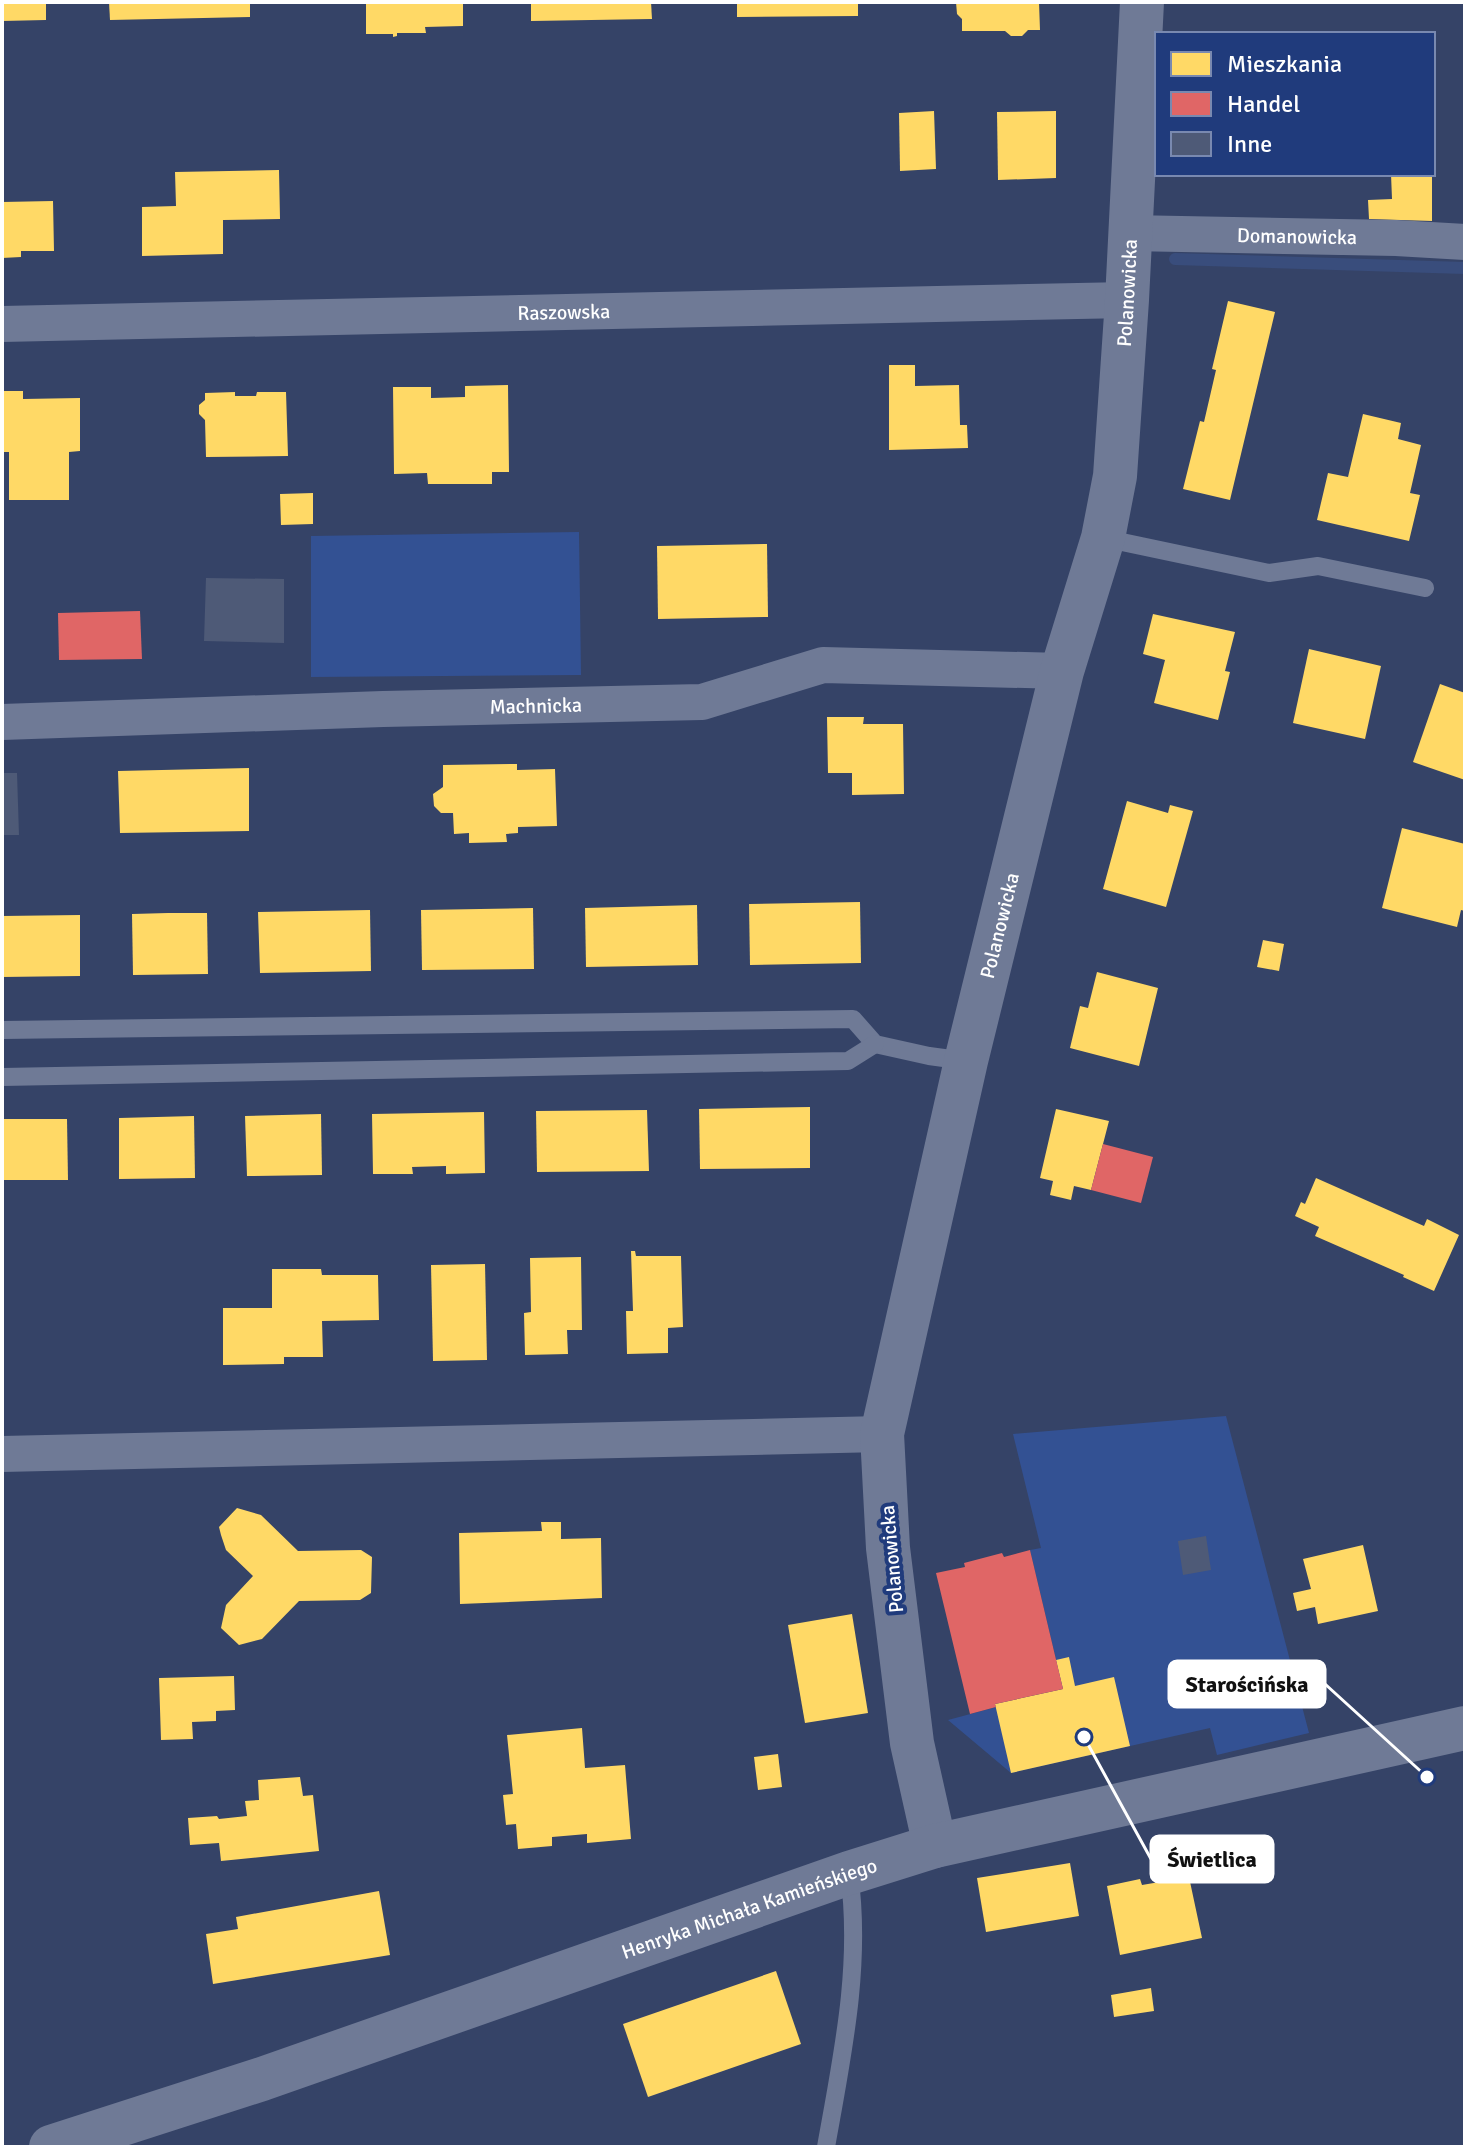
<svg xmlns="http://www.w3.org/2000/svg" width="1467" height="2149" viewBox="0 0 1467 2149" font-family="Signika,sans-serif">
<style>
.green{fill:#335193}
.homes{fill:#ffd966}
.shops{fill:#e06666}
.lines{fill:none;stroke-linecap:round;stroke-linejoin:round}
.stream{stroke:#394d7c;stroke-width:12}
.building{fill:#4e5a77}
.service{stroke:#6f7a96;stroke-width:18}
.minor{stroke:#6f7a96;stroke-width:36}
.tertiary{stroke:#6f7a96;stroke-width:44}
.labels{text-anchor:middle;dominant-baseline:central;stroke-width:8;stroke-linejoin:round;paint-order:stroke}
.street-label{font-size:20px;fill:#fff;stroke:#203b7c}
.leader{fill:none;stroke:#fff;stroke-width:3}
.callout-dot{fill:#fff;stroke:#203b7c;stroke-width:3}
.callout{fill:#fff;stroke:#fff;stroke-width:3}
.callout-label{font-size:22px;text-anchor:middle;font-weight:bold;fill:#111}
</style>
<rect width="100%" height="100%" fill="#354367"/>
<g class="green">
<path d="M579 532 581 675 311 677V536Z"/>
<path d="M1226 1416 1309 1733 1217 1755 1210 1728 1011 1773 948 1720 1063 1689 1030 1550 1041 1548 1013 1434Z"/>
</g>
<g class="homes">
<path d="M2 2H46V20L2 21Z"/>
<path d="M109 2H250V17L110 20Z"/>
<path d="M370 2H463V26L425 27 426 33H397V36L393 37V34H366V4Z"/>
<path d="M531 2H651L652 19 531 21Z"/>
<path d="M737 2H858V16L737 17Z"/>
<path d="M956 2H1039L1040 30H1028L1022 36H1011L1005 31H962V19L957 14Z"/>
<path d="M934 111 936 169 900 171 899 113Z"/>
<path d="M1056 111V178L998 180 997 112Z"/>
<path d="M279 170 280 219 223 220V254L142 256V207L176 206 175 172Z"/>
<path d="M1391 174H1432V221L1369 219 1368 200 1392 199Z"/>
<path d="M53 201 54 251H21V257L2 258V202Z"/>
<path d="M1228 301 1275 312 1230 500 1183 489 1200 421 1204 422 1216 370 1212 369Z"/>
<path d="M889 365H915V386L959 385 960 425H967L968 448 889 450Z"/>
<path d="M508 385 509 472H492V484H428L427 473 394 474 393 387H431V398L465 397V386Z"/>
<path d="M2 391H23V399L80 398V451L69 452V500H9V452H2Z"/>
<path d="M235 392V396H256L257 392H286L288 456 206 457 205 420 199 414V405L205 400V393Z"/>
<path d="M1363 414 1401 423 1398 439 1421 445 1410 493 1420 495 1409 541 1317 520 1328 473 1348 477Z"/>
<path d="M313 493V524L281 525 280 494Z"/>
<path d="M767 544 768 617 658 619 657 546Z"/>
<path d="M1153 614 1235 632 1225 671 1230 672 1218 720 1154 703 1165 660 1143 654Z"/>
<path d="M1309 649 1381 666 1365 739 1293 723Z"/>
<path d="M1440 684 1465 693V780L1413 762Z"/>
<path d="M827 717H864L863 724H903L904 794 852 795V773H828Z"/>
<path d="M517 764V770L555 769 557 826 518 827V833L506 834 507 842 469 843V833L454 834 453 813H441L434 806 433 794 443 787V765Z"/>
<path d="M249 768V831L120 833 118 771Z"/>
<path d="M1127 801 1168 813 1170 805 1193 811 1166 907 1103 889Z"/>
<path d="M1402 828 1465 844V911L1461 910 1457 927 1382 908Z"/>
<path d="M860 902 861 963 750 965 749 904Z"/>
<path d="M697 905 698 965 586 967 585 908Z"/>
<path d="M533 908 534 969 422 970 421 910Z"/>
<path d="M370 910 371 971 260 973 258 912Z"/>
<path d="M168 913H207L208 974 133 975 132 914Z"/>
<path d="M80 915V976L2 977V916Z"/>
<path d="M1263 940 1284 944 1279 971 1257 967Z"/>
<path d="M1097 972 1158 988 1139 1066 1070 1048 1080 1006 1088 1008Z"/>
<path d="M810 1107V1168L700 1169 699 1109Z"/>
<path d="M1056 1109 1109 1121 1091 1190 1074 1186 1071 1200 1050 1195 1053 1181 1040 1178Z"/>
<path d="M647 1110 649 1171 537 1172 536 1111Z"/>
<path d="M484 1112 485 1173 446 1174V1166L412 1167 413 1174H373L372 1114Z"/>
<path d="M321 1114 322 1175 247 1176 245 1116Z"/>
<path d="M194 1116 195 1178 119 1179V1118Z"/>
<path d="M2 1119H67L68 1180H2Z"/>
<path d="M1316 1178 1424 1226 1427 1219 1459 1235 1434 1291 1403 1277 1404 1275 1315 1236 1319 1227 1295 1216 1301 1202 1305 1204Z"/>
<path d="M631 1251H635L636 1256H681L683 1327 668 1328V1353L627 1354 626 1311H633Z"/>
<path d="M581 1257 582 1330H567L568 1354 525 1355 524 1313 531 1312 530 1258Z"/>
<path d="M485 1264 487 1360 433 1361 431 1265Z"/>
<path d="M272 1269H321L322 1275H378L379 1320 322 1321 323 1357H284V1364L223 1365V1308H272Z"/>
<path d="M237 1508 261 1515 298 1551 361 1550 372 1557 371 1593 360 1600 299 1601 262 1639 239 1645 221 1628 226 1605 253 1576 226 1550 221 1535 219 1527Z"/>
<path d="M541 1522H561V1539L601 1538 602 1598 460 1604 459 1533 542 1531Z"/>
<path d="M1363 1545 1378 1611 1318 1624 1315 1607 1297 1611 1293 1593 1311 1589 1303 1559Z"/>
<path d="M852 1614 868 1713 805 1723 788 1625Z"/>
<path d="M1069 1657 1075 1686 1114 1677 1130 1746 1011 1773 995 1704 1063 1689 1056 1660Z"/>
<path d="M234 1676 235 1710 216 1711V1721L192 1722 193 1739 161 1740 159 1678Z"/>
<path d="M582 1728 585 1768 625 1765 631 1839 587 1843V1834L552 1837V1846L518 1849 516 1824 506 1825 503 1795 513 1794 507 1735Z"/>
<path d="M778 1754 782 1787 758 1790 754 1757Z"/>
<path d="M300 1777 303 1796 313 1795 319 1851 221 1861 219 1843 190 1845 188 1818 217 1816 219 1819 247 1816 245 1801 259 1800 258 1780Z"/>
<path d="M1070 1863 1079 1916 986 1932 977 1878Z"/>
<path d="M1189 1877 1202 1938 1120 1955 1107 1886 1140 1879 1142 1885Z"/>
<path d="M379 1891 390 1955 213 1984 206 1934 238 1929 236 1917Z"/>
<path d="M776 1971 801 2044 648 2097 623 2024Z"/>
<path d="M1151 1988 1154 2011 1114 2017 1111 1995Z"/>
</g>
<g class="shops">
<path d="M140 611 142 659 59 660 58 613Z"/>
<path d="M1103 1144 1153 1157 1141 1203 1091 1190Z"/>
<path d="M1030 1550 1063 1689 995 1704 996 1707 970 1714 936 1573 965 1567 964 1563 1002 1553 1004 1557Z"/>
</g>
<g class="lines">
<path class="stream" d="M1175 259 1465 268"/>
</g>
<g class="building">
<path d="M206 578 284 579V643L204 641Z"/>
<path d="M2 773H17L19 835H2Z"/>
<path d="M1206 1536 1211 1570 1183 1575 1178 1541Z"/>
</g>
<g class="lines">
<g class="service">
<path d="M1103 538 1269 573 1318 566 1425 588"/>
<path d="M2 1030 853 1019 875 1044 929 1056 966 1061"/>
<path d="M2 1077 848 1061 875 1044"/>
<path d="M826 2147C842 2057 862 1965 849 1873"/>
</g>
<g class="minor">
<path id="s1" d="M1129 233 1396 238 1465 242"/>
<path id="s2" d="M2 324 1127 300"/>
<path id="s3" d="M2 722 383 709 702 702 823 665 1062 671"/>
<path d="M2 1454 882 1434"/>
</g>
<g class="tertiary">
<path id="s4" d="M935 1846 912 1743 888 1548 882 1434 966 1061 1062 671 1103 538 1115 476 1127 300 1142 2"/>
<path id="s5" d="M51 2147 262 2079 849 1873 935 1846 1465 1728"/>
</g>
</g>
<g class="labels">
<g class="street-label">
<text stroke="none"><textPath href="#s1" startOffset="168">Domanowicka</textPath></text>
<text stroke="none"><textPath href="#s4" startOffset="1586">Polanowicka</textPath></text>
<text stroke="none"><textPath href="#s2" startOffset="562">Raszowska</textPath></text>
<text stroke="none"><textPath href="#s3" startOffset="534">Machnicka</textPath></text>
<text stroke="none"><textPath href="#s4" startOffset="938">Polanowicka</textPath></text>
<text transform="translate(892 1559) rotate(-95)">Polanowicka</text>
<text stroke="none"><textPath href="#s5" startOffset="738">Henryka Michała Kamieńskiego</textPath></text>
</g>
</g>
<path class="leader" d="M1427 1777L1325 1684M1084 1737L1151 1859"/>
<g class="callout-dot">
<circle cx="1427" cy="1777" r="8"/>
<circle cx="1084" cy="1737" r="8"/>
</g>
<g class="callout">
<rect x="1169" y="1661" width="156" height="46" rx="8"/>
<rect x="1151" y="1836" width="122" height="46" rx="8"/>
</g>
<g class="callout-label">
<text x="1247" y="1692">Starościńska</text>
<text x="1212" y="1867">Świetlica</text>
</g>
<rect width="1467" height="2149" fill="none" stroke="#ffffff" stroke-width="8"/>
<rect x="1155" y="32" width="280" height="144" fill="#203b7c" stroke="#7989b0" stroke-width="2"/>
<rect x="1171" y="52" width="40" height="24" fill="#ffd966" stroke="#7989b0" stroke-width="2"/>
<text x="1227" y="72" font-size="24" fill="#ffffff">Mieszkania</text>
<rect x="1171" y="92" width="40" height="24" fill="#e06666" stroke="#7989b0" stroke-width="2"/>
<text x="1227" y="112" font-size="24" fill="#ffffff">Handel</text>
<rect x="1171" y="132" width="40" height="24" fill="#4e5a77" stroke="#7989b0" stroke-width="2"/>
<text x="1227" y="152" font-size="24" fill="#ffffff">Inne</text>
</svg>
